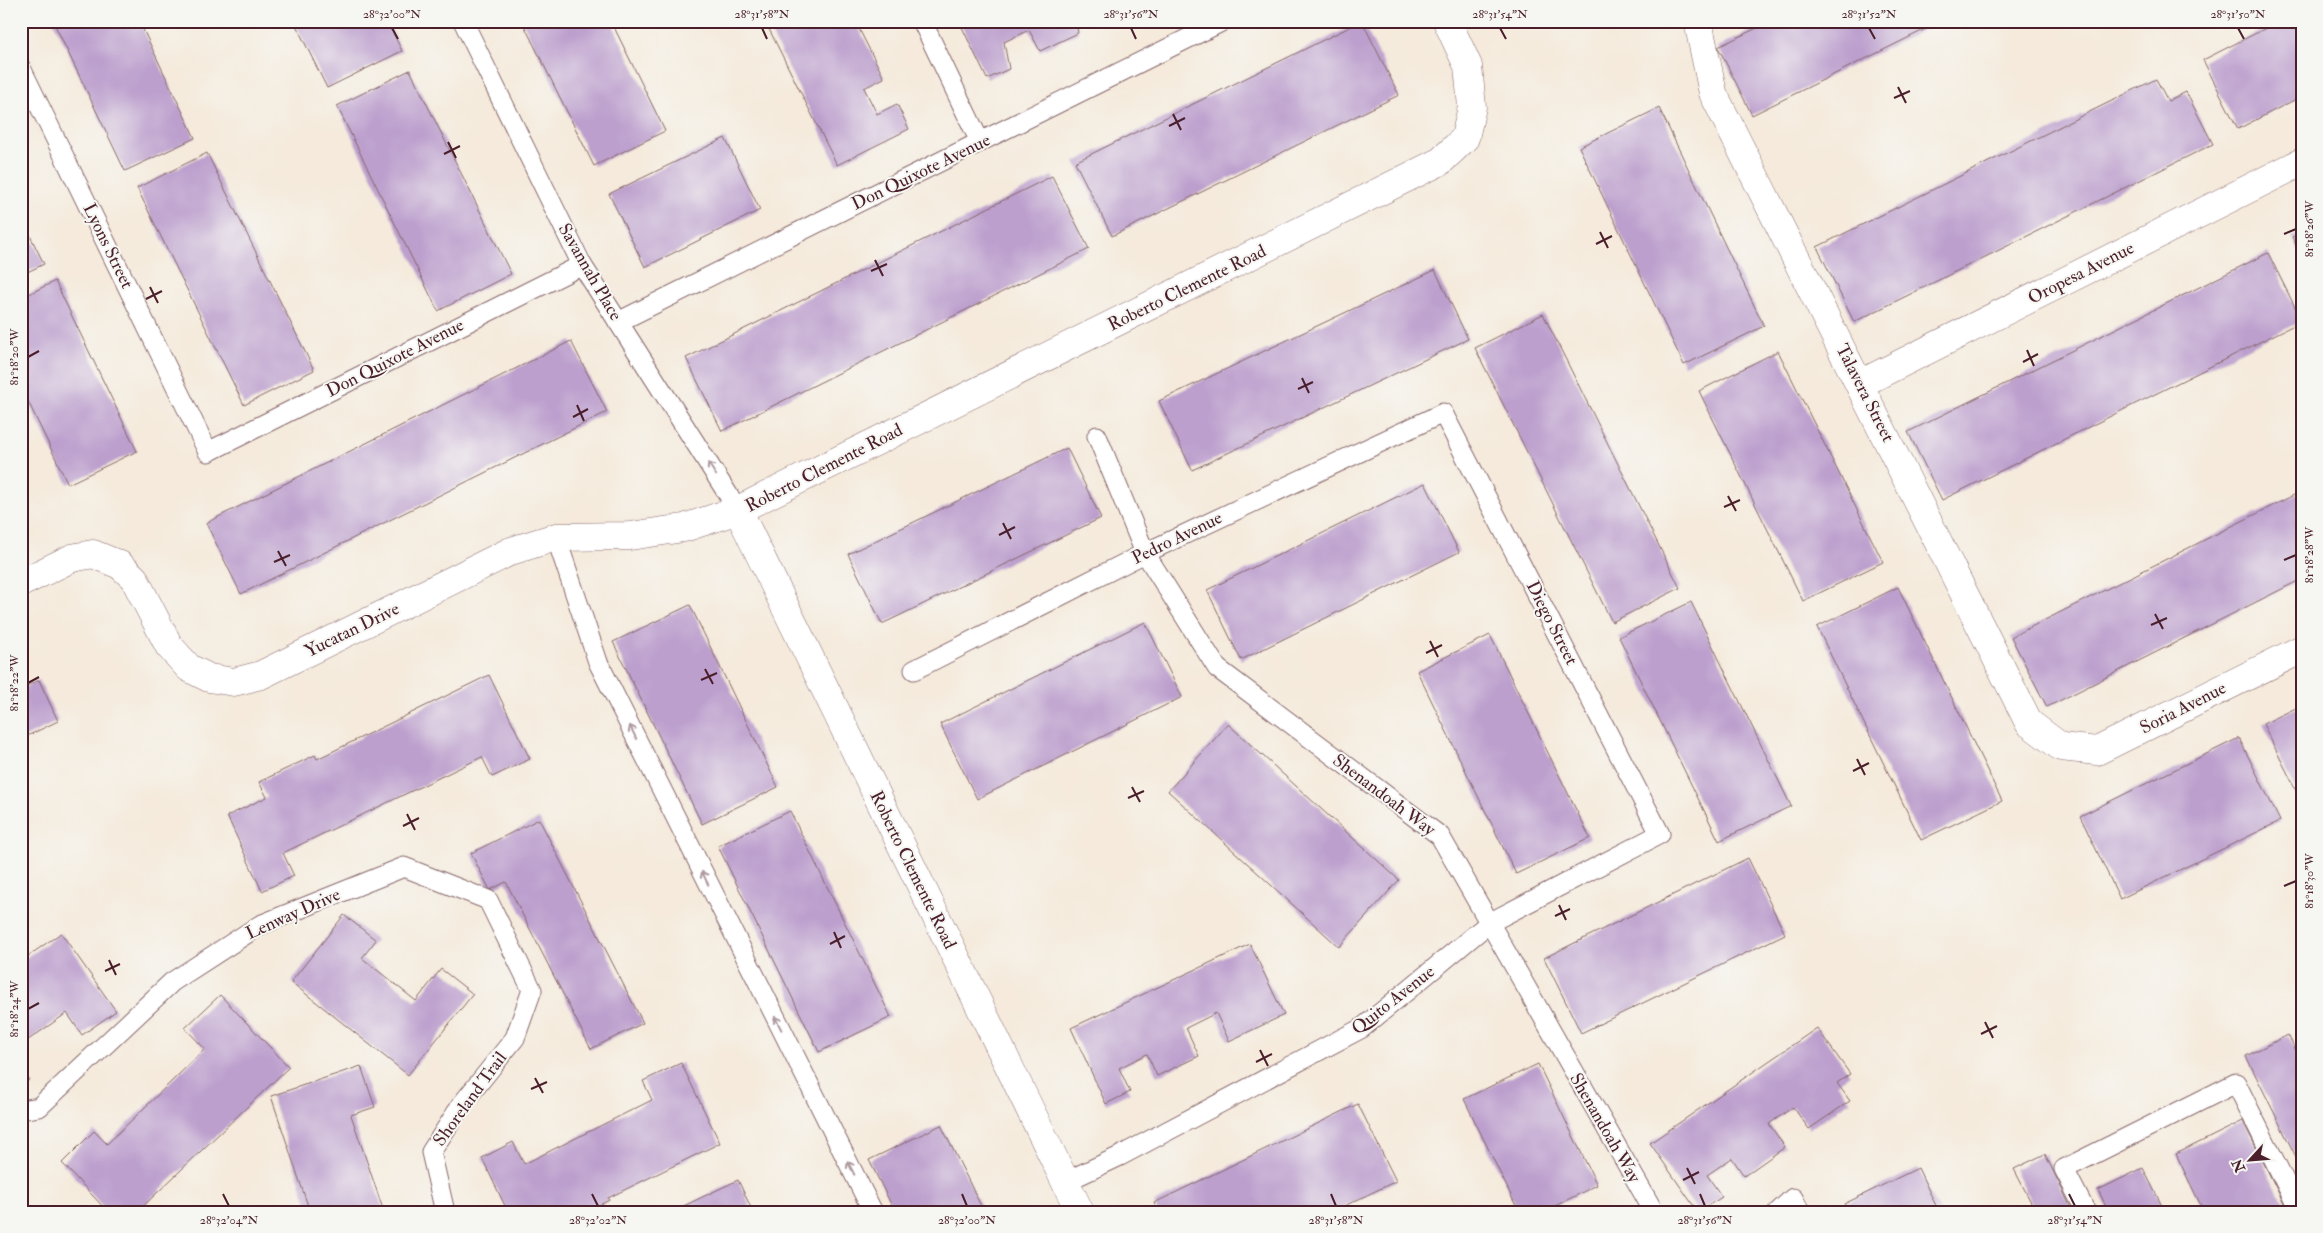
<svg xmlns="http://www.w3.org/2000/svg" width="2323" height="1233" viewBox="0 0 2323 1233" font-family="'IM FELL Double Pica',serif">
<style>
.building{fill:#bc9fcd}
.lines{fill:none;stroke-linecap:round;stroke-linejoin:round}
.lane-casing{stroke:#866669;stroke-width:21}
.street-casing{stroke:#866669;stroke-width:29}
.secondary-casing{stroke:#866669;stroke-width:29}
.lane{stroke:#fff;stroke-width:19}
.street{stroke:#fff;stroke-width:28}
.secondary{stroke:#fff;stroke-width:28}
.oneway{stroke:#ae9aa0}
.ticks{fill:none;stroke:#4a1f2b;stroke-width:2}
.labels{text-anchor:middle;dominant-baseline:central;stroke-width:4;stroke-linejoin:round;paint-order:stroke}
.street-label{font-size:18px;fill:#4a1f2b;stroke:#f6f6f2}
.neatline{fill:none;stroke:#4a1f2b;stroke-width:2}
.ticks-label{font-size:12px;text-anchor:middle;fill:#4a1f2b}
</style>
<rect width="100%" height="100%" fill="#f6f6f2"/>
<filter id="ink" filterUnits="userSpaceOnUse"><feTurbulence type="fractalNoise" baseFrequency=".02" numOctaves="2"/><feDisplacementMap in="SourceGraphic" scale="10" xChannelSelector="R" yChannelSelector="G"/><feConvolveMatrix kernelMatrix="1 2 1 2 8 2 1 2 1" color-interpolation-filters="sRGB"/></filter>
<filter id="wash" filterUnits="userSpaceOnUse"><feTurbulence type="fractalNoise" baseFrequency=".0096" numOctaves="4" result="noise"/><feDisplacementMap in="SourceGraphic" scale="20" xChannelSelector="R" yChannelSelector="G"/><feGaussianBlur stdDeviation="1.12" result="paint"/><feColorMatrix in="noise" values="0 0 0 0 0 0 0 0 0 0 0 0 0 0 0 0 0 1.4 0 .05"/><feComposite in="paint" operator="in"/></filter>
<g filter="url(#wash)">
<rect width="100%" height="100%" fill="#f5eadb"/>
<g id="blocks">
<g class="building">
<path d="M53 21H139L195 138 125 171Z"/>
<path d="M294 21H387L402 51 327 88Z"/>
<path d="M522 21H611L665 131 594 166Z"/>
<path d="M765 21H855L884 78 864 88 877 114 897 104 909 129 837 165Z"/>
<path d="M959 21H1076L1078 33 1040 51 1029 30 1004 42 1009 69 987 79Z"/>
<path d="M1362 21 1399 95 1112 236 1075 162Z"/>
<path d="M1771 21H1942L1752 115 1718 47Z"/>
<path d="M2280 21H2302V96L2238 129 2203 60Z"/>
<path d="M410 70 511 274 438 311 337 106Z"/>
<path d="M2156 79 2168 101 2186 92 2213 144 1854 322 1817 247Z"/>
<path d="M1659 108 1764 326 1684 365 1579 147Z"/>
<path d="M725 138 760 210 645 267 609 194Z"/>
<path d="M207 153 314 370 244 405 137 188Z"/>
<path d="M1052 176 1089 249 722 431 686 358Z"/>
<path d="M21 217 44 264 21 275Z"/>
<path d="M2302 232V257L2292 237Z"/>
<path d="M2268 253 2302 321 1942 500 1908 432Z"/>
<path d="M1435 270 1468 339 1192 470 1159 401Z"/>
<path d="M55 281 137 451 68 484 21 387V298Z"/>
<path d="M1543 314 1680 588 1612 622 1475 348Z"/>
<path d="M571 341 607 412 241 594 206 523Z"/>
<path d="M1778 351 1883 562 1803 601 1699 391Z"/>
<path d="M1067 448 1101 518 882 624 848 554Z"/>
<path d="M1425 483 1459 552 1241 660 1207 590Z"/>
<path d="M2302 491V579L2047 707 2011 637Z"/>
<path d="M1898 587 2002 801 1921 840 1817 627Z"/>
<path d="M1691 602 1791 806 1719 841 1619 637Z"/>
<path d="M690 605 778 787 702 824 613 642Z"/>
<path d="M1145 622 1182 697 977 799 940 724Z"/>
<path d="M1490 635 1590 838 1516 874 1417 671Z"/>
<path d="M489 675 530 759 492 777 482 757 283 853 294 876 262 891 227 816 267 797 259 782 315 755 317 759Z"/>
<path d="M39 680 58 721 21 739V689Z"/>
<path d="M2302 705V802L2263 724Z"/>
<path d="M1228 724 1399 880 1339 947 1168 791Z"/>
<path d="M2239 738 2280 821 2120 899 2080 816Z"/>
<path d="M790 811 891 1017 819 1052 718 846Z"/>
<path d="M539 819 643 1023 591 1049 506 882 490 890 471 853Z"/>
<path d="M1748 858 1785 934 1581 1033 1544 958Z"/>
<path d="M344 915 376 940 362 958 416 1001 441 969 473 994 408 1075 291 982Z"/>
<path d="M61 933 116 1011 82 1035 67 1013 21 1045V961Z"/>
<path d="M1250 944 1284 1015 1229 1041 1216 1013 1186 1028 1199 1056 1157 1076 1147 1054 1119 1068 1130 1092 1106 1104 1071 1028Z"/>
<path d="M220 995 289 1067 137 1212H108L62 1163 94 1131 107 1144 205 1049 185 1028Z"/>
<path d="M1817 1028 1850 1074 1837 1083 1850 1101 1809 1129 1793 1107 1769 1124 1785 1147 1744 1176 1732 1158 1707 1175 1722 1197 1698 1212 1650 1143Z"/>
<path d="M2288 1035 2302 1062V1169L2246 1056Z"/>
<path d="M681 1063 720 1143 608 1198 609 1200 586 1212H508L482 1158 513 1142 524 1164 652 1100 643 1081Z"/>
<path d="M1538 1064 1597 1185 1543 1212H1519L1464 1099Z"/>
<path d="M361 1066 375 1107 351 1115 384 1212H310L271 1096Z"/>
<path d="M21 1068 29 1080 21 1086Z"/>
<path d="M1358 1104 1396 1181 1332 1212H1158L1154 1203Z"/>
<path d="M2243 1121 2288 1212H2204L2176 1154Z"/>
<path d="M941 1125 984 1212H895L869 1160Z"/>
<path d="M2045 1154 2073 1212H2036L2014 1169Z"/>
<path d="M1918 1168 1939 1212H1848L1844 1204Z"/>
<path d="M2143 1168 2165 1212H2109L2098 1190Z"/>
<path d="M738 1180 753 1212H671Z"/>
</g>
</g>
</g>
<g filter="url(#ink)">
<use href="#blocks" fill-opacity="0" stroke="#866669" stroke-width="1"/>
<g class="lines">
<g class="lane-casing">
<g id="lane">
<path d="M463 21 582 265 738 510"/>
<path d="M922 21 980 142"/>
<path d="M21 68 208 452 582 265"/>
<path d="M618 322 1223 21"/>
<path d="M1097 436 1145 553 1217 668 1440 836 1654 1212"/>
<path d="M556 537 598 662 873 1212"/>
<path d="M914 670 1145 553 1443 413 1660 834 1489 923 1362 1028 1120 1156 1065 1182"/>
<path d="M21 1110 39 1107 172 982 260 925 404 867 488 900 532 990 515 1038 462 1104 431 1152 445 1212"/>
<path d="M1778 1212 1793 1198 1800 1212"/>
<path d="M2086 1212 2064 1169 2236 1083 2300 1212"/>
</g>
</g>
<g class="street-casing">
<g id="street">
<path d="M1700 21V31L1713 93 2029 723 2061 747 2097 751 2302 649"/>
<path d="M1860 384 2302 162"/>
<path d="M738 510 1441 161 1465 138 1472 107 1468 66 1447 21"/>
</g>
</g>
<g class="secondary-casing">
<path id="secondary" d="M21 583 72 558 93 554 120 565 134 578 169 646 189 668 209 678 234 682 261 675 511 551 556 537 630 536 684 528 738 510 1080 1212"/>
</g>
<use href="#lane" class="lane"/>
<use href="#street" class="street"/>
<use href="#secondary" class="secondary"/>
</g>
<defs><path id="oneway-shaft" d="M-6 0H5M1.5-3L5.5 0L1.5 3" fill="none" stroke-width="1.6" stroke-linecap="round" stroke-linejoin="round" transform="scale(1.25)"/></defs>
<g class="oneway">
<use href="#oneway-shaft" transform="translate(712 469) rotate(-123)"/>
<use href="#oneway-shaft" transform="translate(633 732) rotate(-116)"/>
<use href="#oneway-shaft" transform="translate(705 878) rotate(-116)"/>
<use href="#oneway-shaft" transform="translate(778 1023) rotate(-117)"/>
<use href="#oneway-shaft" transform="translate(851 1168) rotate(-117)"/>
</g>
</g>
<path class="ticks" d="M392 28 398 39M762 28 767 39M1131 28 1136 39M1500 28 1506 39M1869 28 1875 39M2238 28 2244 39M1898 87 1906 103M1894 98 1910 91M1173 114 1181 130M1169 126 1185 118M448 142 456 158M444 154 460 146M1600 232 1608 248M2284 234 2296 229M1596 244 1612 236M875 260 883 276M871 271 887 264M150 287 158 303M146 299 162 291M2027 350 2034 366M28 357 39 351M2023 362 2038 354M1302 378 1309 393M1298 389 1313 382M577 405 584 421M573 417 588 409M1728 496 1736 511M1724 507 1740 500M1003 523 1011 539M999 535 1015 527M278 551 286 566M2284 560 2296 555M274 562 290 555M2155 614 2163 629M2151 625 2167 618M1430 641 1438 657M1426 653 1442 645M705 669 713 684M701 680 717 673M28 683 39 677M1857 759 1865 775M1853 771 1869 763M1132 787 1140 802M1128 798 1144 791M407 814 415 830M403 826 419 818M2284 886 2296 881M1559 905 1566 920M1555 916 1570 909M834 932 841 948M830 944 845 936M109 960 116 975M105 971 120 964M28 1009 39 1003M1985 1022 1993 1038M1981 1034 1997 1026M1260 1050 1268 1066M1256 1062 1272 1054M535 1078 543 1093M531 1089 547 1082M1687 1168 1695 1184M1683 1180 1699 1172M223 1194 229 1206M592 1194 598 1206M962 1194 967 1206M1331 1194 1336 1206M1700 1194 1705 1206M2069 1194 2075 1206"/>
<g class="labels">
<g class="street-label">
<text transform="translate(921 172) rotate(-26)">Don Quixote Avenue</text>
<text transform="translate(108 246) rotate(64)">Lyons Street</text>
<text transform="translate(590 272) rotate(60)">Savannah Place</text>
<text transform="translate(2081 273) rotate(-27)">Oropesa Avenue</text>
<text transform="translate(1187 288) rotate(-26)">Roberto Clemente Road</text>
<text transform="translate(395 358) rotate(-27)">Don Quixote Avenue</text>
<text transform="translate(1865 393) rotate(63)">Talavera Street</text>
<text transform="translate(824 468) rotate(-27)">Roberto Clemente Road</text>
<text transform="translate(1177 538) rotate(-26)">Pedro Avenue</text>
<text transform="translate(1552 623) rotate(63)">Diego Street</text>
<text transform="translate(352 630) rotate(-26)">Yucatan Drive</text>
<text transform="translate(2183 708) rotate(-27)">Soria Avenue</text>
<text transform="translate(1384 795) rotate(37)">Shenandoah Way</text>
<text transform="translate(913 870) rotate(64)">Roberto Clemente Road</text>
<text transform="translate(293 914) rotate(-24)">Lenway Drive</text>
<text transform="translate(1393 1000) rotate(-38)">Quito Avenue</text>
<text transform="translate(470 1099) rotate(-54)">Shoreland Trail</text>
<text transform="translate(1605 1128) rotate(60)">Shenandoah Way</text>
</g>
</g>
<rect width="2323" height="1233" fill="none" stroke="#f6f6f2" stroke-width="55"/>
<g transform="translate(2250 1160) rotate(244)" stroke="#f6f6f2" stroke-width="4" paint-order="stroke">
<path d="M0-4L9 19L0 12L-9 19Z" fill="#4a1f2b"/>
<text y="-8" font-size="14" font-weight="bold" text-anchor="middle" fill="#4a1f2b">N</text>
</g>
<rect x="28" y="28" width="2268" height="1178" class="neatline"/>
<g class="ticks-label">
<text x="392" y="18">28°32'00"N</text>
<text x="762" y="18">28°31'58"N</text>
<text x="1131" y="18">28°31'56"N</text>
<text x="1500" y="18">28°31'54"N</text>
<text x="1869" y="18">28°31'52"N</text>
<text x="2238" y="18">28°31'50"N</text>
<text transform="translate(2309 229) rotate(-90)" y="4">81°18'26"W</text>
<text transform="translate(14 357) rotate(-90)" y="4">81°18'20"W</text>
<text transform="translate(2309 555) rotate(-90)" y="4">81°18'28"W</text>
<text transform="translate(14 683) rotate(-90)" y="4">81°18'22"W</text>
<text transform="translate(2309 881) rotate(-90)" y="4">81°18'30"W</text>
<text transform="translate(14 1009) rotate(-90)" y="4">81°18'24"W</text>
<text x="229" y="1224">28°32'04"N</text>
<text x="598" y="1224">28°32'02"N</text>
<text x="967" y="1224">28°32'00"N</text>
<text x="1336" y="1224">28°31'58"N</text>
<text x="1705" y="1224">28°31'56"N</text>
<text x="2075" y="1224">28°31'54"N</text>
</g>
</svg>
